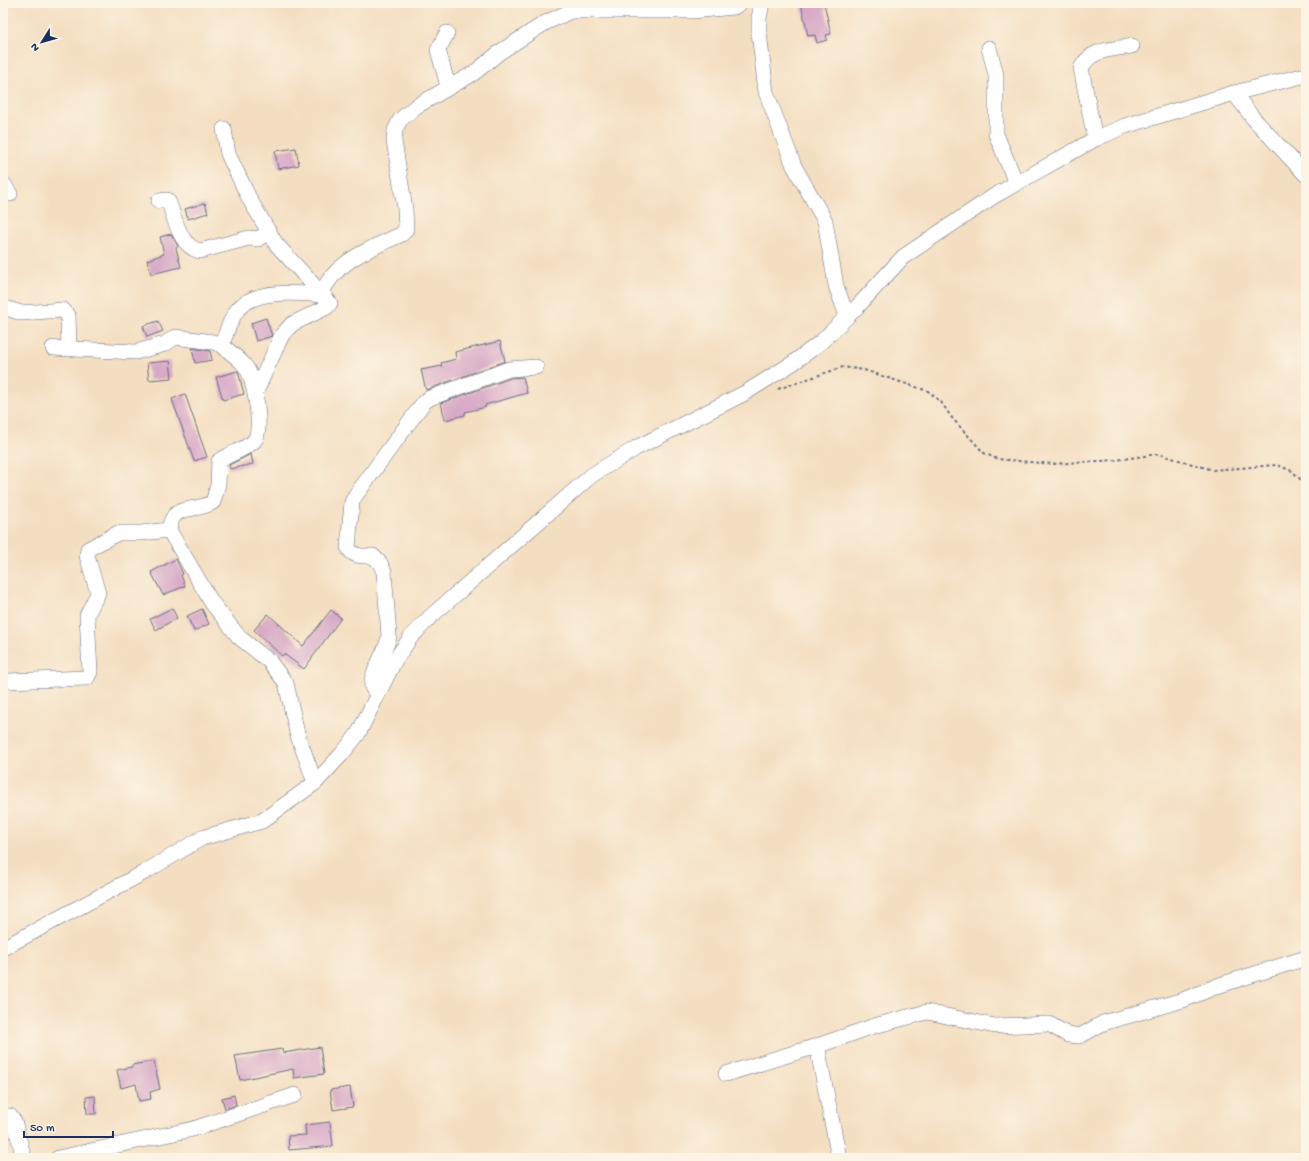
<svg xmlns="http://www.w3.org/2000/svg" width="1309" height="1161" viewBox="0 0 1309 1161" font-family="'Gochi Hand',sans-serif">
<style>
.building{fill:#d8aac7}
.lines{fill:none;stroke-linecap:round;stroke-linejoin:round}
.minor-casing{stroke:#676c81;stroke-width:16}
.path{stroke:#676c81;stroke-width:2;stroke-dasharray:3 3;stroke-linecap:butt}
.minor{stroke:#fff;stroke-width:15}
</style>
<rect width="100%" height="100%" fill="#fcf5e5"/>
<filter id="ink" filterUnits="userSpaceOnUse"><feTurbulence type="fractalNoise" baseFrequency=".025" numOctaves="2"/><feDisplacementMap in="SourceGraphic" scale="8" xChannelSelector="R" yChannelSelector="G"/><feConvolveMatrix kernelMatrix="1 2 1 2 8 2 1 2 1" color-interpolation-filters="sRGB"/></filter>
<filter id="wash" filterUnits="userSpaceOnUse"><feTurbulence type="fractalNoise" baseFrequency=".012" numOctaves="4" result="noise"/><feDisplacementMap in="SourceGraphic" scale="16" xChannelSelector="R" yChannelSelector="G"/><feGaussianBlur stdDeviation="0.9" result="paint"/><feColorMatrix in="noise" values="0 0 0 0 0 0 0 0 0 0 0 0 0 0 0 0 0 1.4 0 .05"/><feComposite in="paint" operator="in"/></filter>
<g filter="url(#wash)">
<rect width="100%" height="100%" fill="#f4dec1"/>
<g id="blocks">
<g class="building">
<path d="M801 3H824L831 34 826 35 827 40 817 43 815 35 808 36Z"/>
<path d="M296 148 299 165 278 169 275 151Z"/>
<path d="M205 203 208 213 188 219 185 209Z"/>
<path d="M171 234 178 246 176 248 181 267 151 274 147 260 164 254 160 237Z"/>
<path d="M266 318 272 336 256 341 251 323Z"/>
<path d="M158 321 163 331 147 337 143 326Z"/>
<path d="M500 341 505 361 426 390 421 370 442 366 441 363 456 359 455 352Z"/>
<path d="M192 348 210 351 212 360 195 363Z"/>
<path d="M170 361 172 378 149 380 147 363Z"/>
<path d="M238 371 244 394 223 400 216 377Z"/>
<path d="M523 377 527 393 485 405 486 407 465 412V415L445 420 441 403 511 378Z"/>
<path d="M185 394 207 457 194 461 172 399Z"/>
<path d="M251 454 253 464 230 469 229 465Z"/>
<path d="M176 559 183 574 181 575 185 586 163 595 151 572Z"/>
<path d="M172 608 177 618 156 630 150 619Z"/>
<path d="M202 609 209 624 194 631 187 616Z"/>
<path d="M331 610 341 618 304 669 284 654 282 656 254 630 268 614 303 646Z"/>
<path d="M320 1047 324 1074 294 1078 293 1069 240 1080 235 1056 282 1049 283 1053Z"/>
<path d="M154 1061 160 1089 150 1092 151 1099 139 1101 136 1084 121 1088 117 1070 132 1067V1065Z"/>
<path d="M350 1087 353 1107 333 1110 330 1090Z"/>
<path d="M234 1095 236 1105 225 1109 222 1098Z"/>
<path d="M95 1096 96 1114H87L86 1097Z"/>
<path d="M330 1122 333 1146 289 1150 288 1136 306 1135 305 1125Z"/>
</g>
</g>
</g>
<g filter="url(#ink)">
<use href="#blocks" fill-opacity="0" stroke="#676c81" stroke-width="1"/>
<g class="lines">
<g class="minor-casing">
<g id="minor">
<path d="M762 3 759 18V32L766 92 794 166 825 221 836 286 847 316"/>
<path d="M447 33 438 50 448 86"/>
<path d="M989 48 996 75V134L1016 183"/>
<path d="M1234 93 1253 118 1306 175"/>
<path d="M224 129 228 154 250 200 276 244 330 303 327 307 292 324 282 335 255 394"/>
<path d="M1095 139 1081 68C1092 48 1111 50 1132 46"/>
<path d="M3 183 10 194"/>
<path d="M159 201 167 200 169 203C175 219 180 247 200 251L249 238 258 239 269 232"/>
<path d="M3 307 21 313 63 310 68 315 69 347"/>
<path d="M53 348 136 352 165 344 175 337 213 342 222 345"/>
<path d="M7 681 87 678 90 672 87 615 98 593 87 556 88 549 118 533H141L169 530"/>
<path d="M377 695C376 692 373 689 372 687 369 675 388 649 389 636L384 572 380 563 373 556C363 556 353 558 348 547L352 502 355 496 424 402 430 398 509 369 536 367"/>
<path d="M315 783 297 733 286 683 269 661 239 637 212 603 169 530C173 501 194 514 213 502L218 485 219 461C230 453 245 450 254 441 264 430 254 376 245 366 239 358 229 352 222 345 226 333 230 319 238 309 255 289 297 293 321 295 334 261 372 248 402 234L406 229 405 209 394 141 395 130 400 120 415 107 474 73 500 52 545 23 571 11H692L734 7 740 3"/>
<path d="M3 948 145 872 202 838 262 821 315 783 341 755 358 734 395 660 411 637 430 617 592 475 636 448 745 393 793 363 821 342 858 306 903 257 994 196 1095 139 1125 126 1234 93 1306 75"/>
<path d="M817 1046 839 1158"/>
<path d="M726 1074 817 1046 874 1026 927 1012 995 1026 1049 1024 1068 1035 1080 1036 1103 1023 1183 1000 1220 985 1306 958"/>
<path d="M3 1116H10L14 1121 24 1158"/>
<path d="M58 1158 193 1129 295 1095"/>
</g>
</g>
<path class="path" d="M778 389 843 367 864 370 928 391 941 402 952 418 984 453 997 459 1052 464 1116 460 1158 454 1213 470 1277 465 1292 471 1306 485"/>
<use href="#minor" class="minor"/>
</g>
</g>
<rect width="1309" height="1161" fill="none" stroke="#fcf5e5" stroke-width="16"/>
<g transform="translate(42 42) rotate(233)" stroke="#fcf5e5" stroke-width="3" paint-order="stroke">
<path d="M0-3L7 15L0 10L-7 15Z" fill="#1b2f5e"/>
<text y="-6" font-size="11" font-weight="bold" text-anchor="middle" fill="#1b2f5e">N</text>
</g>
<path d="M24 1131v6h89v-6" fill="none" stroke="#1b2f5e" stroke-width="2"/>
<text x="30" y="1131" font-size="12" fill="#1b2f5e" stroke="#fcf5e5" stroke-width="3" paint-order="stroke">50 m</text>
</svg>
